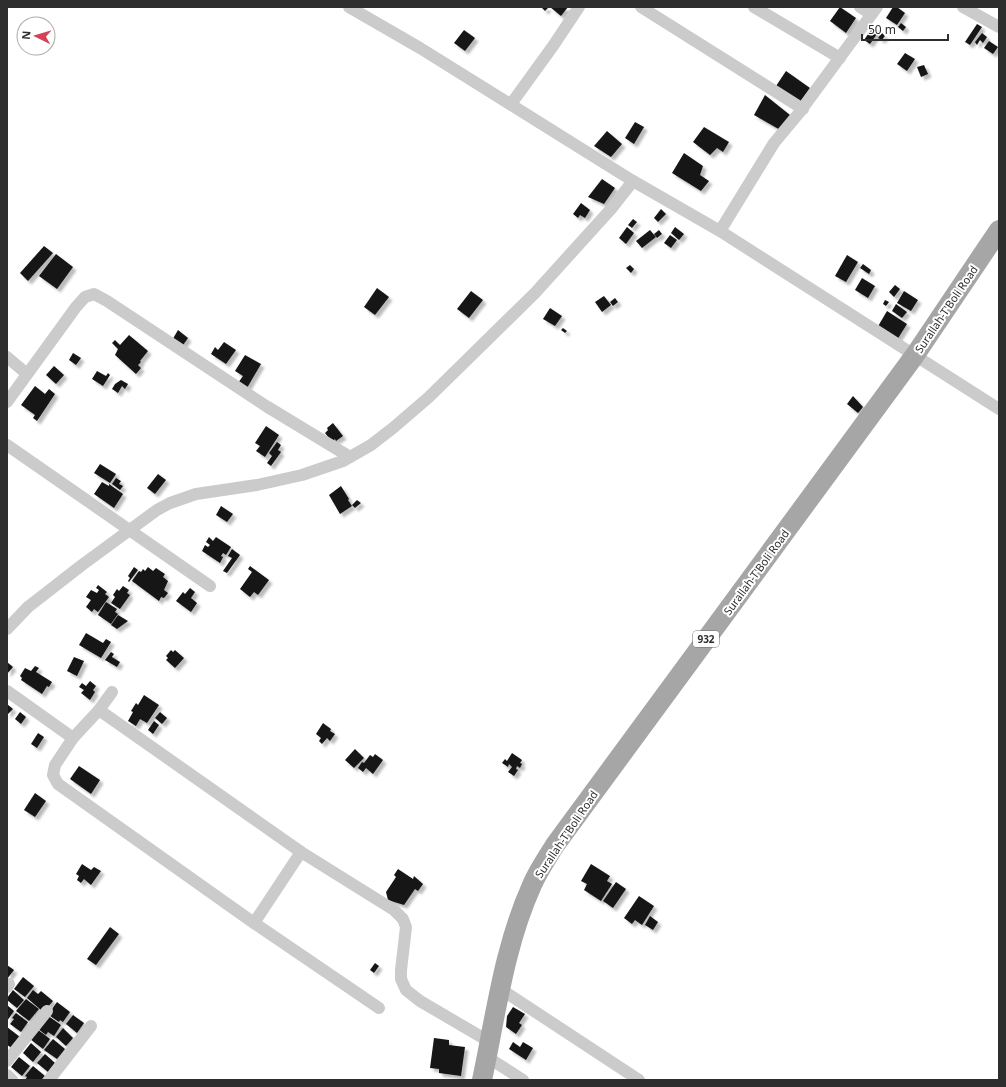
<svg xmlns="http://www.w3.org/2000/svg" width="1006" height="1087" viewBox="0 0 1006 1087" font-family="'Noto Sans',sans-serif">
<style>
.building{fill:#151515;filter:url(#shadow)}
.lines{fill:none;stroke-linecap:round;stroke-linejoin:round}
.minor{stroke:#cbcbcb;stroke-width:12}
.primary{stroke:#a6a6a6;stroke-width:20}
.labels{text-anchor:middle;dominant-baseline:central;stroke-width:4;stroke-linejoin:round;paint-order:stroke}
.shield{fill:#fff;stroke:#6d6d6d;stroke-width:1}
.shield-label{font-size:10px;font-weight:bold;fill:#2e2e2e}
.street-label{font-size:11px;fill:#2e2e2e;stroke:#fff}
</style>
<defs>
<filter id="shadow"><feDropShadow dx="3.5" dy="3.5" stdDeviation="1" flood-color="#0004"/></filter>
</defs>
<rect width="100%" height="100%" fill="#fff"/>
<g class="building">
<path d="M541 7H547L548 8 545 11Z"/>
<path d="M550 7H568L561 16Z"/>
<path d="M840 7 856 18 846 33 830 21Z"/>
<path d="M893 7H897L905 13 897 25 886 18Z"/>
<path d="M901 23 906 27 903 31 898 27Z"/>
<path d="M977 24 982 27 970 45 965 42Z"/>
<path d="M873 27 879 31 870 44 864 40Z"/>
<path d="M464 30 475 38 465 51 454 43Z"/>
<path d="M882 33 885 36 882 40 878 38Z"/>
<path d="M982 33 987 37 983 43 980 40 977 45 975 42Z"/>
<path d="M989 41 998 47 993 54 984 48Z"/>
<path d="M905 53 915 59 907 71 897 64Z"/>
<path d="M924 65 928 74 921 77 917 67Z"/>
<path d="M786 71 810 88 800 102 776 86Z"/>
<path d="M765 95 790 115 782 131 754 115Z"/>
<path d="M635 122 644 127 634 144 625 138Z"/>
<path d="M704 127 729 142 723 152 717 148 710 155 693 142Z"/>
<path d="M607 131 622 144 611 157 594 146Z"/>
<path d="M684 153 703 166 700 175 709 181 701 191 672 173Z"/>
<path d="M602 179 615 188 604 204 588 197Z"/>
<path d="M581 203 590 210 585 218 580 215 578 218 573 214Z"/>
<path d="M661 209 666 214 658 222 654 218Z"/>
<path d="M633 219 637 222 632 228 628 225Z"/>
<path d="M627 227 634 233 626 244 619 238Z"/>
<path d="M675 227 684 234 679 240 671 233Z"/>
<path d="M650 230 656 237 642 248 636 241Z"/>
<path d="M659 230 662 234 657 238 654 234Z"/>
<path d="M670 235 677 240 671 248 664 243Z"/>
<path d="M44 246 53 253 28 281 20 273Z"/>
<path d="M56 254 73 267 57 289 39 276Z"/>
<path d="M847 255 858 262 846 282 835 276Z"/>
<path d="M863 264 871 270 869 274 860 268Z"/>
<path d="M630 265 634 269 631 273 626 268Z"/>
<path d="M862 278 875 286 868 298 855 290Z"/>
<path d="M895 285 900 289 894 297 889 292Z"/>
<path d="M377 288 389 297 375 315 364 307Z"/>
<path d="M471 291 483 300 469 318 457 309Z"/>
<path d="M904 291 918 300 911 311 897 303Z"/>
<path d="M604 296 611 305 602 312 595 302Z"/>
<path d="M615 298 618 302 613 306 610 302Z"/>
<path d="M885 300 889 302 886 306 883 304Z"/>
<path d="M896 304 907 312 902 318 892 311Z"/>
<path d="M550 308 562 316 555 326 543 319Z"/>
<path d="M887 311 907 324 897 340 877 328Z"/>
<path d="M563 328 567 331 565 333 561 330Z"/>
<path d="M178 330 188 338 181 348 171 342Z"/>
<path d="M129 335 148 351 140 361 141 362 138 365 141 368 136 374 115 355 118 349 112 343 115 340 120 345Z"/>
<path d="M224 342 236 350 226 364 211 354 215 347 218 350Z"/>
<path d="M73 353 81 358 76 365 69 360Z"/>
<path d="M245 355 261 364 247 388 238 383 243 376 235 371Z"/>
<path d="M54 366 64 375 56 384 46 375Z"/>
<path d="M97 371 106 376 108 373 110 375 103 386 92 379Z"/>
<path d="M121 380 128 384 125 389 122 386 118 393 112 389 115 384Z"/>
<path d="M35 386 45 394 49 389 55 394 37 421 33 418 35 415 21 405Z"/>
<path d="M853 396 863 407 858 413 847 404Z"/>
<path d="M333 423 343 436 336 441 335 439 332 442 325 433 328 430 327 428Z"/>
<path d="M266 426 279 435 265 457 256 451 260 446 255 443Z"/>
<path d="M277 442 281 445 278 450 281 452 271 466 267 463 272 456 269 453Z"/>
<path d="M100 464 116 474 110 483 94 473Z"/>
<path d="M158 474 166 480 155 494 147 488Z"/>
<path d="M116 478 121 481 119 484 123 486 120 490 112 484Z"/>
<path d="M102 482 109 486V484L123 494 114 508 94 494Z"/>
<path d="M341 486 349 499 348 500 352 506 340 514 329 495Z"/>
<path d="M357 500 361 503 355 508 352 505Z"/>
<path d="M221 506 233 514 227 522 216 515Z"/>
<path d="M209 537 213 541 216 537 231 547 226 555 223 553 221 556 223 557 220 563 202 551 205 545 208 547 210 545 206 542Z"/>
<path d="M232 549 240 555 227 573 223 571 232 558 228 556Z"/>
<path d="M250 566 269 580 258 595 254 592 250 597 240 589 252 572 248 569Z"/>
<path d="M134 567 138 570 129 582 128 581 130 578 128 576Z"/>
<path d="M148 567 153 571 156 568 165 574 163 577 168 581 164 590 168 593 164 598 161 597 159 601 132 581 139 571 141 572 143 569 145 571Z"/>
<path d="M98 585 107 592 105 594 109 597 98 612 94 609 92 612 86 607 91 600 86 597 91 590 97 593 99 590 96 588Z"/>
<path d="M123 586 129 590 127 593 130 595 120 609 111 603 115 597 113 595 117 589 119 591Z"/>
<path d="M190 588 195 592 191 598 197 603 191 612 176 601 183 592 185 594Z"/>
<path d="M106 602 117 609 115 612 118 614 111 624 98 615Z"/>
<path d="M118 615 128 621 117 629 111 625Z"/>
<path d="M86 633 103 643 106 639 111 642 101 658 79 645Z"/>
<path d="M171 650 173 652 175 650 184 658 175 668 166 660 168 658 166 656Z"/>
<path d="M111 652 114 654 112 657 120 662 117 667 105 660Z"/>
<path d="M74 657 84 661 77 676 67 671Z"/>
<path d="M7 662 13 667 7 674Z"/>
<path d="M35 666 39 668 36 672 52 682 49 687 47 686 42 694 21 680 22 678 20 676 25 668 31 671Z"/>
<path d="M90 681 96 686 93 690 95 692 90 700 81 693 84 690 79 687 82 683 86 686Z"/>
<path d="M144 695 159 705 147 723 140 719 136 726 128 721 133 712 131 711 136 703 138 705Z"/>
<path d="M7 704 13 709 7 715Z"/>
<path d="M20 712 26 717 21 724 15 719Z"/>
<path d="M160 712 167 718 162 724 155 718Z"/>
<path d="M154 721 159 725 153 734 148 730Z"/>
<path d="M323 723 331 729 330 731 335 734 330 741 327 738 322 744 319 741 321 738 316 734Z"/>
<path d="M38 733 44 737 37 748 31 744Z"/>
<path d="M355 749 364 758 354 768 345 760Z"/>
<path d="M512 753 522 760 520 763 522 764 520 768 517 766 516 769 518 770 514 776 508 772 512 767 509 764 508 767 502 763 505 759 507 761Z"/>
<path d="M375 754 383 760 373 774 366 768 363 772 358 768 362 762 364 763 370 755 373 757Z"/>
<path d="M79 766 100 780 91 794 70 779Z"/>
<path d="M35 793 46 801 35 817 24 810Z"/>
<path d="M82 864 91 870 94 867 101 871 91 885 84 879 81 883 77 880 79 876 76 874Z"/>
<path d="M591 864 610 876 607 881 612 884 601 901 584 890 587 884 581 881Z"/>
<path d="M398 869 413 879 414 876 423 884 418 891 415 889 404 905 388 900 386 892 396 877 394 875Z"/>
<path d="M616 882 626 889 613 908 603 901Z"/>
<path d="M639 896 654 906 642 925 635 920 632 924 624 918Z"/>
<path d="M650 916 658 922 653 930 645 925Z"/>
<path d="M110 927 119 934 96 965 87 959Z"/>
<path d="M375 963 379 966 374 973 370 970Z"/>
<path d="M7 965 14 970 7 979Z"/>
<path d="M23 977 34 986 25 997 14 989Z"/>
<path d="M13 990 24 1000 17 1008 7 1000V998Z"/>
<path d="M33 990 38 994 41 991 53 1001 47 1008 41 1010 27 998Z"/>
<path d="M26 999 39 1009 29 1021 16 1011Z"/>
<path d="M57 1002 70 1012 63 1022 60 1020 59 1022 50 1016V1012Z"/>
<path d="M7 1005 14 1011 7 1021Z"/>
<path d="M513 1007 525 1014 519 1023 522 1025 516 1034 506 1027 507 1016Z"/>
<path d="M16 1013 28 1022 21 1032 10 1024 14 1019 12 1018Z"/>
<path d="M47 1015 61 1025 54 1036 48 1032 46 1035 38 1029Z"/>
<path d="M73 1015 84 1023 77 1033 66 1024Z"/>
<path d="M7 1027 20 1037 12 1048 7 1045Z"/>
<path d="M63 1028 73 1038 66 1046 56 1037Z"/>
<path d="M37 1029 50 1039 43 1049 30 1039Z"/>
<path d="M434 1038 449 1040V1045L465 1047 461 1076 439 1073V1069L430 1068Z"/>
<path d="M53 1039 65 1049 57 1059 44 1050Z"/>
<path d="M513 1042 520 1047 523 1042 533 1048 526 1060 509 1049Z"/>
<path d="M31 1043 41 1052 33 1062 23 1053Z"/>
<path d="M45 1054 55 1063 48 1072 37 1063Z"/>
<path d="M19 1057 30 1066 22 1076 11 1067Z"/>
<path d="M33 1066 45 1076 41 1080H25L27 1077 25 1076Z"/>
</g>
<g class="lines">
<g class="minor">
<path d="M349 7 420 48 633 181 720 231 999 409"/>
<path d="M641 7 803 109"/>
<path d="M754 7 840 58"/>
<path d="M860 7 871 14"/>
<path d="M963 7 999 27"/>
<path d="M511 104 553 46 579 7"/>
<path d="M720 231 774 143 799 113 877 7"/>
<path d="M7 357 27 374"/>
<path d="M7 402 76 307 85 297 94 294 107 301 266 406 350 457"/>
<path d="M7 445 210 586"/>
<path d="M7 629 28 607 82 565 157 510 170 503 196 494 257 485 302 475 343 461 371 445 393 428 429 397 535 293 611 209 633 181"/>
<path d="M7 691 73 738"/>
<path d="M112 692 99 710 73 738 55 765 53 775 58 784 254 923 379 1008"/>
<path d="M99 710 301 852 394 910 403 919 406 927 401 970V979L406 990 420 1001 490 1042"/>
<path d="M254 923 301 852"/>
<path d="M7 987 9 984"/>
<path d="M499 988 639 1080"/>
<path d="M487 1057 523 1080"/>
<path d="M7 1061 47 1011"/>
<path d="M7 1075 12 1080"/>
<path d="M49 1080 91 1026"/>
</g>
<path class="primary" d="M482 1080C496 1014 504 947 532 885 538 871 547 858 555 845L915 355 999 230"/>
</g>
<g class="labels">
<rect class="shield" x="693" y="631" width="26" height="16" rx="3"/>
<g class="shield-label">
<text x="706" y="639">932</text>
</g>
<g class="street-label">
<text transform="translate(946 309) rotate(-56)">Surallah-T'Boli Road</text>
<text transform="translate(756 572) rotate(-54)">Surallah-T'Boli Road</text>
<text transform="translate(566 834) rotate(-56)">Surallah-T'Boli Road</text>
</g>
</g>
<rect width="1006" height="1087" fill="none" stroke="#2e2e2e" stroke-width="16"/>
<g transform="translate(36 36) rotate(275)"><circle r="19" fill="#ffffff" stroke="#ababab"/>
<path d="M0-3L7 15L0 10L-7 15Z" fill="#d44259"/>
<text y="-6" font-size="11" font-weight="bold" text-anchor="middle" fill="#2e2e2e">N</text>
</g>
<path d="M862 34v6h86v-6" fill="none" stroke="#2e2e2e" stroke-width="2"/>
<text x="868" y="34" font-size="12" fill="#2e2e2e" stroke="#ffffff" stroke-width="3" paint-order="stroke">50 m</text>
</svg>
